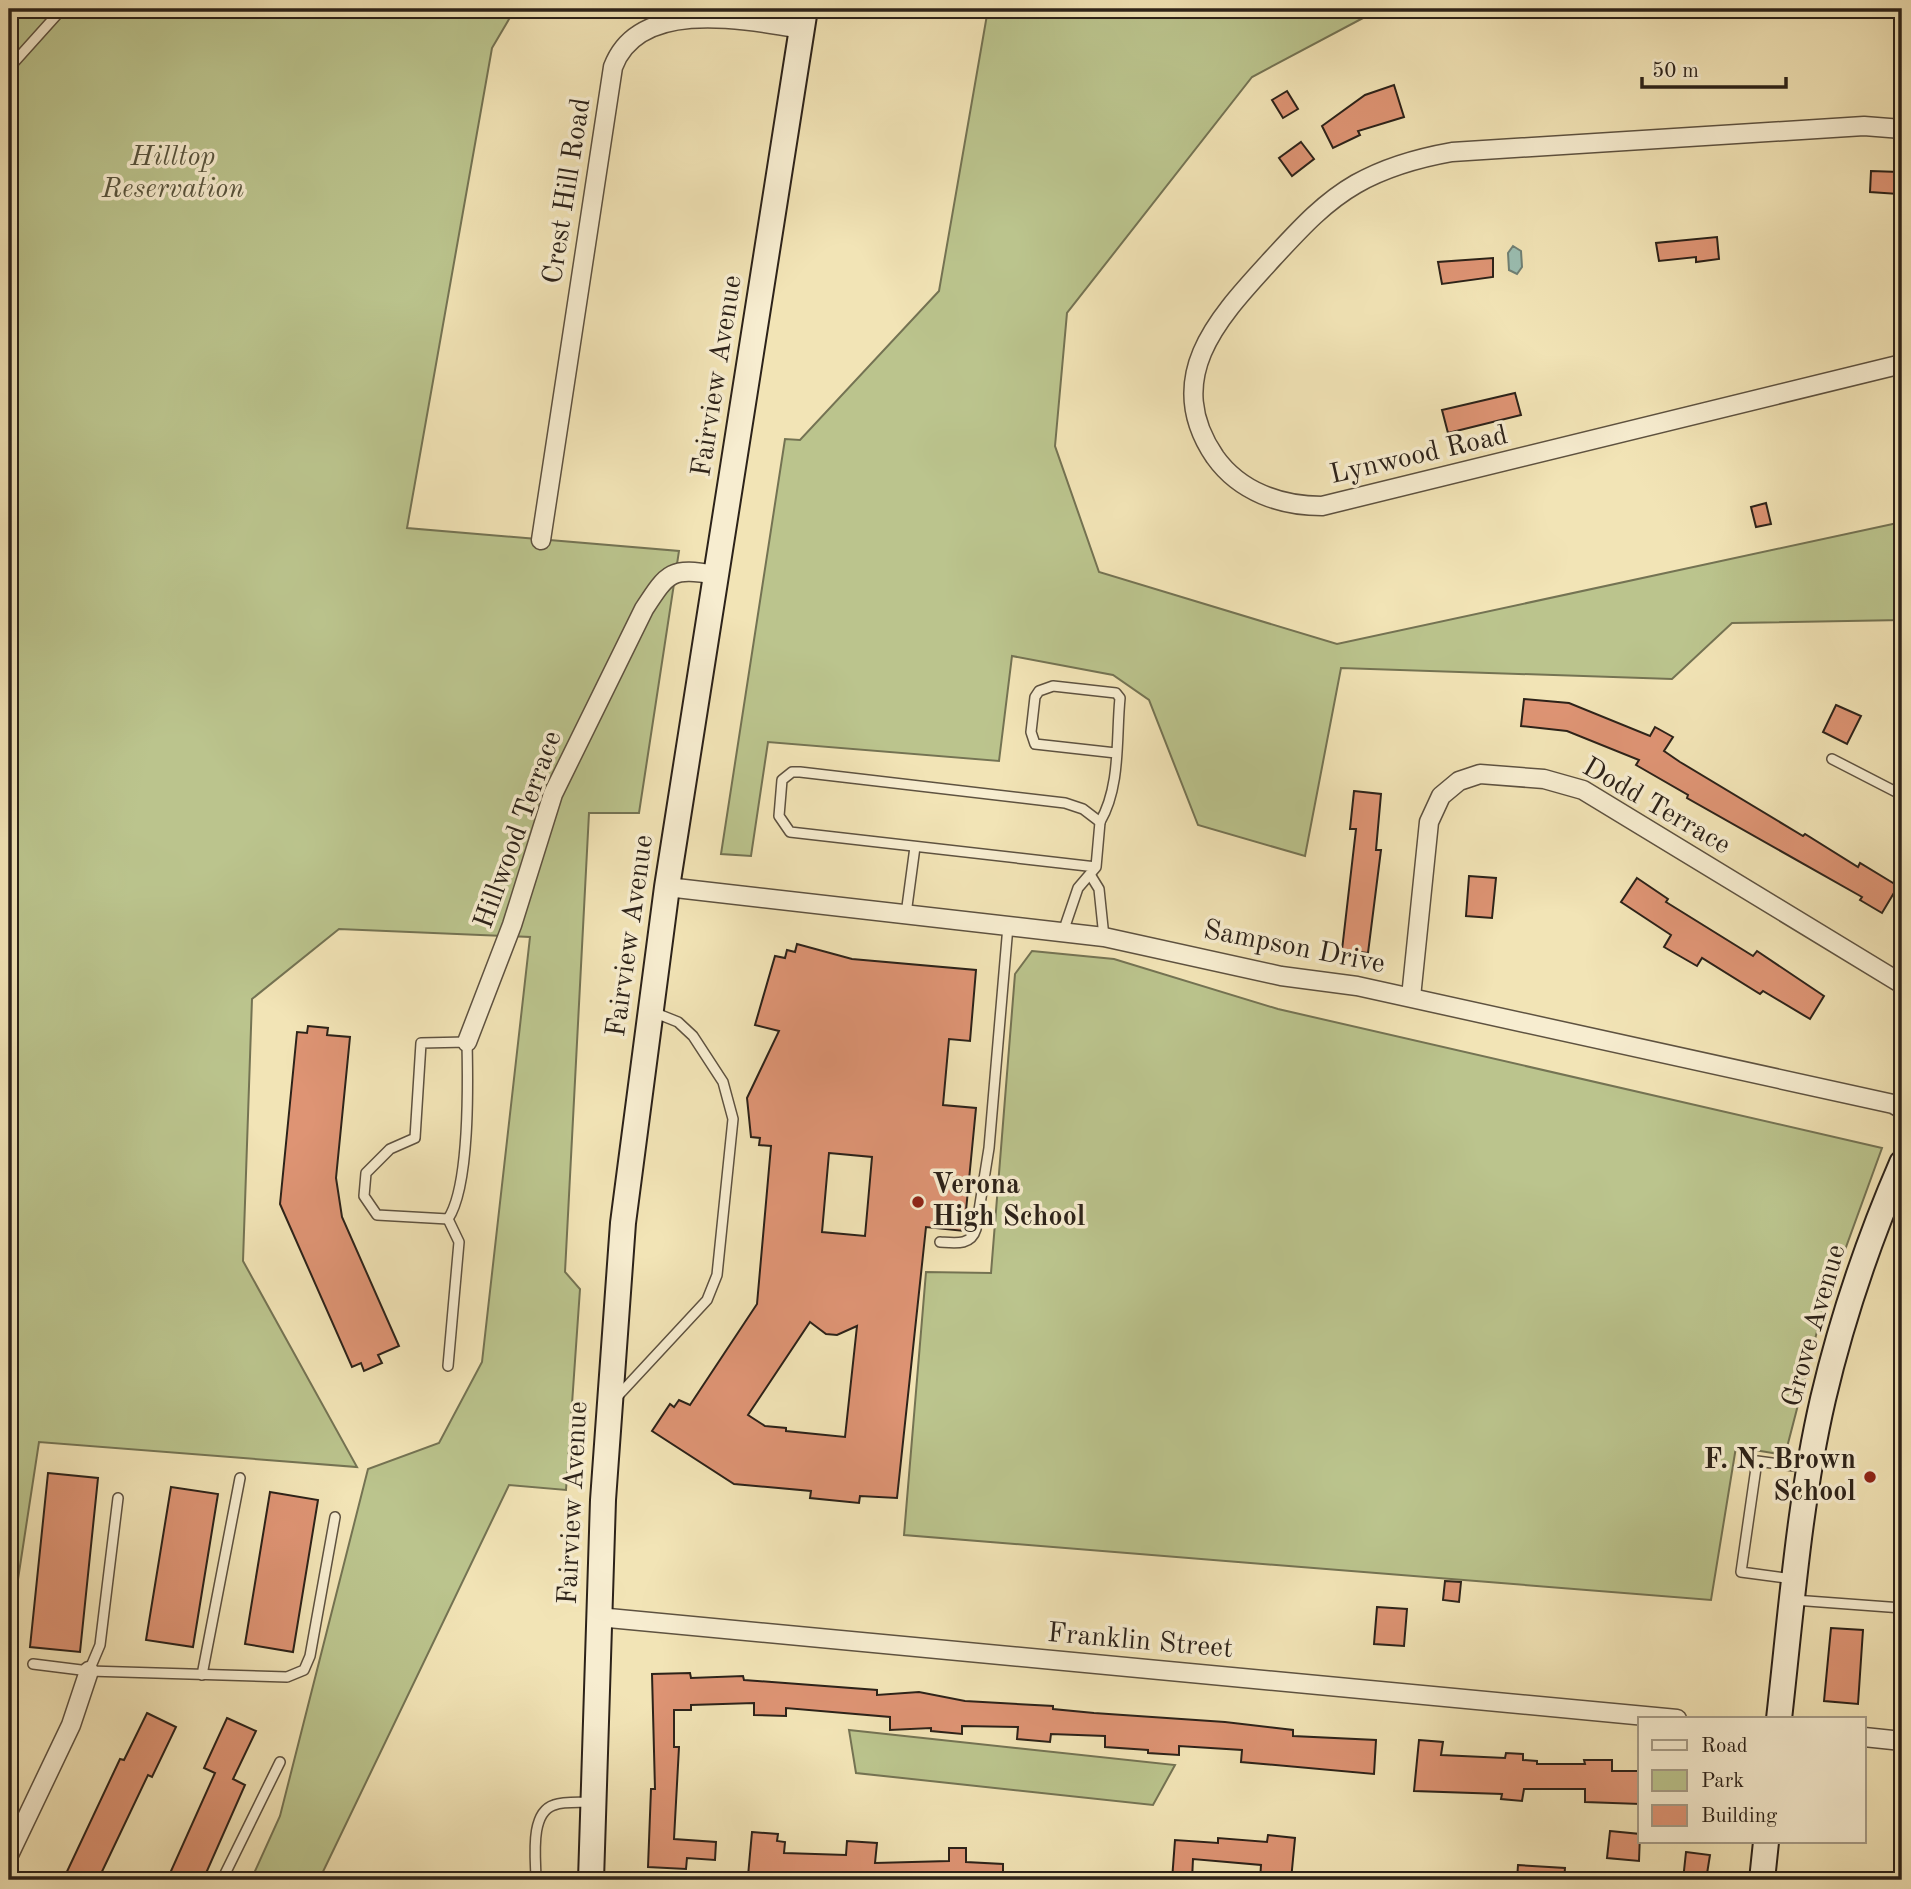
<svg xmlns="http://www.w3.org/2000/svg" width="1911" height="1889" viewBox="0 0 1911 1889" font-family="'Old Standard TT',serif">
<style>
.green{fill:#bbc48d;stroke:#747353;stroke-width:2}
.water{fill:#9bbeb2;stroke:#6f8075;stroke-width:2}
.building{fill:#de9474;stroke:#2c2219;stroke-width:2;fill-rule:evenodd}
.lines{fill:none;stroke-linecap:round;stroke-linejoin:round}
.lane-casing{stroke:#5e5240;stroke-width:12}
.street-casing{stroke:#5e5240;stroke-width:21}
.secondary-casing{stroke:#2c2219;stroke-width:28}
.lane{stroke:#f7edd0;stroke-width:9}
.street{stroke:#f7edd0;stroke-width:18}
.secondary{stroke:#f7edd0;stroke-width:24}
.poi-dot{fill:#8f2418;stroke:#f7edd0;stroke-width:2.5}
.labels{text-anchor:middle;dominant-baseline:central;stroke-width:7;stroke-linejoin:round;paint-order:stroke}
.park-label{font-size:28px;font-style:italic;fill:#57533c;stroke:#f7edd0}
.street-label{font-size:28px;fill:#2c2219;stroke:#f7edd0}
.poi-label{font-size:28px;font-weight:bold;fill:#2c2219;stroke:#f7edd0;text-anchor:start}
</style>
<rect width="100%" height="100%" fill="#f2e4b6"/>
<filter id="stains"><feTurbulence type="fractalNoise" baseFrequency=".00286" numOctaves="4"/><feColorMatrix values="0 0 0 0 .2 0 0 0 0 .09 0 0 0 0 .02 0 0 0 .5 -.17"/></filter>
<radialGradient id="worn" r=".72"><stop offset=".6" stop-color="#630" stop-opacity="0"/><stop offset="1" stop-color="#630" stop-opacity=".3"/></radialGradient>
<g class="green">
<path d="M9 9H515L492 48 407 528 679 551 639 813H589L565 1272 580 1289 566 1490 509 1485 319 1880H251L280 1816 368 1469 439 1443 482 1362 530 937 339 929 252 999 243 1261 357 1467 39 1442 9 1638Z"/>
<path d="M988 9H1380L1252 77 1067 313 1055 446 1099 572 1337 644 1902 522V620L1732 623 1672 679 1341 668 1305 856 1198 825 1149 700 1113 675 1012 656 999 761 768 742 751 856 721 854 785 439 800 440 939 291Z"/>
<path d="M1032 951 1114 959 1278 1009 1882 1148 1821 1316 1785 1455 1736 1447 1711 1600 904 1535 926 1272 991 1273 1015 974Z"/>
<path d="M849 1730 1175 1765 1153 1805 856 1773Z"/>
</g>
<path class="water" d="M1513 246 1521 251 1522 267 1517 274 1509 270 1508 253Z"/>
<g class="building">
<path d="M1394 85 1404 117 1358 131 1360 135 1333 148 1322 126 1365 95Z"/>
<path d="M1287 91 1298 109 1283 118 1272 100Z"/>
<path d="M1301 142 1314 159 1292 176 1279 158Z"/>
<path d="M1871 171 1899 172 1898 194 1870 192Z"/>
<path d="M1717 237 1719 259 1696 262V257L1659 261 1656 243Z"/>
<path d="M1493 258V277L1442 284 1438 262Z"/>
<path d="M1515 393 1521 415 1448 433 1442 410Z"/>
<path d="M1766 503 1771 524 1756 527 1751 507Z"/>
<path d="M1524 699 1569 703 1650 736 1655 727 1673 737 1664 751 1680 762 1803 836 1805 834 1858 867 1860 863 1898 886 1882 913 1860 900 1862 897 1687 798 1688 795 1636 765 1639 760 1567 731 1521 726Z"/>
<path d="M1836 705 1861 716 1847 744 1823 732Z"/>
<path d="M1354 791 1381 794 1376 850H1381L1368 953 1342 950 1356 829H1350Z"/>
<path d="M1469 876 1496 878 1492 918 1466 916Z"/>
<path d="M1637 878 1668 899 1666 902 1753 956 1757 951 1824 996 1810 1019 1763 991 1760 994 1702 958 1697 966 1664 947 1671 935 1621 902Z"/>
<path d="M797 944 852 959 976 970 970 1041 949 1039 943 1105 976 1108 964 1231 926 1227 897 1498 860 1496 859 1503 810 1498 811 1491 734 1484 652 1431 670 1404 674 1407 679 1400 690 1405 757 1304 771 1146 759 1145 760 1138 751 1137 747 1098 779 1031 755 1025 775 956 785 958 787 950 795 952ZM829 1153 872 1157 865 1236 822 1232ZM810 1322 826 1334 837 1335 857 1326 845 1437 786 1431V1428L765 1426 748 1415Z"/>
<path d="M308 1026 328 1028 327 1035 350 1037 336 1178 342 1217 399 1346 378 1355 382 1363 364 1371 361 1363 352 1367 280 1204 297 1032 307 1033Z"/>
<path d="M48 1473 98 1478 80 1652 30 1647Z"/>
<path d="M171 1487 218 1494 193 1647 146 1640Z"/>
<path d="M270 1492 318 1500 293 1652 245 1644Z"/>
<path d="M1445 1581 1461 1582 1459 1602 1443 1600Z"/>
<path d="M1377 1607 1407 1609 1404 1646 1374 1644Z"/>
<path d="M1831 1628 1863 1630 1858 1704 1824 1701Z"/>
<path d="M690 1673 691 1678 743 1676 744 1680 877 1690V1695L919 1692 965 1701 1053 1706V1709L1094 1713 1225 1722 1293 1730V1736L1376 1740 1374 1774 1241 1762 1242 1750 1179 1746V1755L1148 1753V1750L1105 1747V1736L1051 1734 1050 1742 1017 1739 1018 1727 962 1726V1734L931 1731V1728L890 1730V1717L786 1708V1716L754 1715V1703L691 1705V1710H674V1747H679L674 1839 716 1842 715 1860 687 1858 686 1869 648 1867 651 1789H655L652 1674Z"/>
<path d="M147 1713 176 1727 152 1777 148 1775 98 1880H63L120 1759 124 1760Z"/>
<path d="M227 1718 256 1731 233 1779 245 1785 203 1880H167L215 1773 204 1768Z"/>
<path d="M1419 1740 1443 1742 1441 1755 1505 1758 1506 1753 1523 1754V1760L1537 1761V1764H1585L1584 1760H1612V1771H1640V1804L1585 1802V1789H1524L1522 1801 1501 1799 1502 1794 1414 1791Z"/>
<path d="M1610 1831 1640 1834 1639 1861 1607 1858Z"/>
<path d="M752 1832 778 1834 777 1841 785 1842 784 1853 846 1855 847 1841 877 1843 875 1863 949 1861V1848H966V1862L1003 1864V1880H801L748 1876Z"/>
<path d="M1268 1835 1295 1838 1291 1880H1260L1261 1865 1193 1859 1192 1880H1172L1175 1840 1218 1843V1838L1267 1842Z"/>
<path d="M1686 1852 1710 1855 1706 1880H1683Z"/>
<path d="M1518 1865 1565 1868 1564 1880H1517Z"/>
</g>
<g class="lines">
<g class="lane-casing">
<g id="lane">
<path d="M9 68 62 9"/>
<path d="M1832 759 1902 795"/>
<path d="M1100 822C1121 786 1116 738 1120 698L1116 693 1053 686 1039 691 1035 697 1031 732 1035 744 1116 753"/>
<path d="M1091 876 1099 889 1104 937"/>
<path d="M906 914 915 847"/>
<path d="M1063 932 1078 888 1096 867 1100 822 1083 809 1065 803 800 772H792L782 780 779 816 790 832 1096 867"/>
<path d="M467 1042C468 1084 470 1186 448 1219L377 1215 364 1196 366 1173 390 1149 415 1138 421 1043Z"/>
<path d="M448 1219 459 1242 448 1366"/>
<path d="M940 1242C955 1243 971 1246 976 1229L989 1148 1008 926"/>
<path d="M616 1398 707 1300 717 1275 733 1119 723 1082 693 1036 678 1022 653 1012"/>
<path d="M1793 1579 1741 1572 1757 1461 1809 1468"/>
<path d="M1794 1600 1902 1608"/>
<path d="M33 1664 89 1671 287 1677 304 1670 310 1656 335 1517"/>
<path d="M89 1671 100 1645 118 1498"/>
<path d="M202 1675 240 1478"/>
<path d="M222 1880 280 1762"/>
<path d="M536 1880C536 1860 529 1813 554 1805 565 1801 580 1803 592 1802"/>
</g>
</g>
<g class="street-casing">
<g id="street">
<path d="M1902 129 1864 126 1452 152C1418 158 1386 167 1356 184 1323 203 1299 230 1273 258 1221 315 1160 376 1215 457 1240 492 1281 506 1322 506L1902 364"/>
<path d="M541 540 613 67C638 0 737 18 802 29"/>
<path d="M667 887 1104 937 1281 976 1357 986 1893 1104 1902 1109"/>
<path d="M1411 997 1429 822 1441 796 1459 781 1480 774 1544 779 1583 790 1902 984"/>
<path d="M467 1042 512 925 553 794 644 609C668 572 671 567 716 575"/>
<path d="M598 1617 1677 1719"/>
<path d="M1864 1737 1902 1741"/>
<path d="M9 1855 71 1725 89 1671"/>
</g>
</g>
<g class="secondary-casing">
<g id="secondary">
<path d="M1779 1719C1791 1613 1799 1503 1823 1399 1842 1318 1869 1239 1902 1163"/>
<path d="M591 1880 603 1500 623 1223 667 887 805 9"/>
<path d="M1762 1880 1766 1842"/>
</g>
</g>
<use href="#lane" class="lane"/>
<use href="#street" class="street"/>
<use href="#secondary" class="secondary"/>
</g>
<g class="poi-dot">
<circle cx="918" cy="1202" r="7"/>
<circle cx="1870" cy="1477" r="7"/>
</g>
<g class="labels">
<g class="park-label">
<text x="173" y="158">Hilltop<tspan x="173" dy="32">Reservation</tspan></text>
</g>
<g class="street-label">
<text transform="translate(568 191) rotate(-81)">Crest Hill Road</text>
<text transform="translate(718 376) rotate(-81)">Fairview Avenue</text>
<text transform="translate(1419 456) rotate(-13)">Lynwood Road</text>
<text transform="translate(1656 807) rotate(30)">Dodd Terrace</text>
<text transform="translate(519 830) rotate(-70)">Hillwood Terrace</text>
<text transform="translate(631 936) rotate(-82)">Fairview Avenue</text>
<text transform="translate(1294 948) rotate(11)">Sampson Drive</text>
<text transform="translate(1815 1326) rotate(-74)">Grove Avenue</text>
<text transform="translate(574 1503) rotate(-87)">Fairview Avenue</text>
<text transform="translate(1140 1642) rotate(5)">Franklin Street</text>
</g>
<g class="poi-label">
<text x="932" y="1186">Verona<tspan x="932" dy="32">High School</tspan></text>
<text x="1856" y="1461" text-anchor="end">F. N. Brown<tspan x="1856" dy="32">School</tspan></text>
</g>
</g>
<rect width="1911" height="1889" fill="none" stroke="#f2e4b6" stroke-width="35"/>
<rect x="10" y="10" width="1890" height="1868" fill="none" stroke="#2c2219" stroke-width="3.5"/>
<rect x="18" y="18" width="1876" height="1854" fill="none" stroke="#2c2219" stroke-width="2"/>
<rect x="1638" y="1717" width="228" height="126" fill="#f7edd0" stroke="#a69c87" stroke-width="2"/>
<rect x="1652" y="1740" width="35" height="10" fill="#f7edd0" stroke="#a69c87" stroke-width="2"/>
<text x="1701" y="1752" font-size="21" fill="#2c2219">Road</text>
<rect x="1652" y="1770" width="35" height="21" fill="#bbc48d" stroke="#a69c87" stroke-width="2"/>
<text x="1701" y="1787" font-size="21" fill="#2c2219">Park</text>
<rect x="1652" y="1805" width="35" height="21" fill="#de9474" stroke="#a69c87" stroke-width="2"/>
<text x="1701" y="1822" font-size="21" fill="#2c2219">Building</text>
<path d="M1642 77v10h144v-10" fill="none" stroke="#2c2219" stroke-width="3.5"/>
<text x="1652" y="77" font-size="21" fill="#2c2219" stroke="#f7edd0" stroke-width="5" paint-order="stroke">50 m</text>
<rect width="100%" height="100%" filter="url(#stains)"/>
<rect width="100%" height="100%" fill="url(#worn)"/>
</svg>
